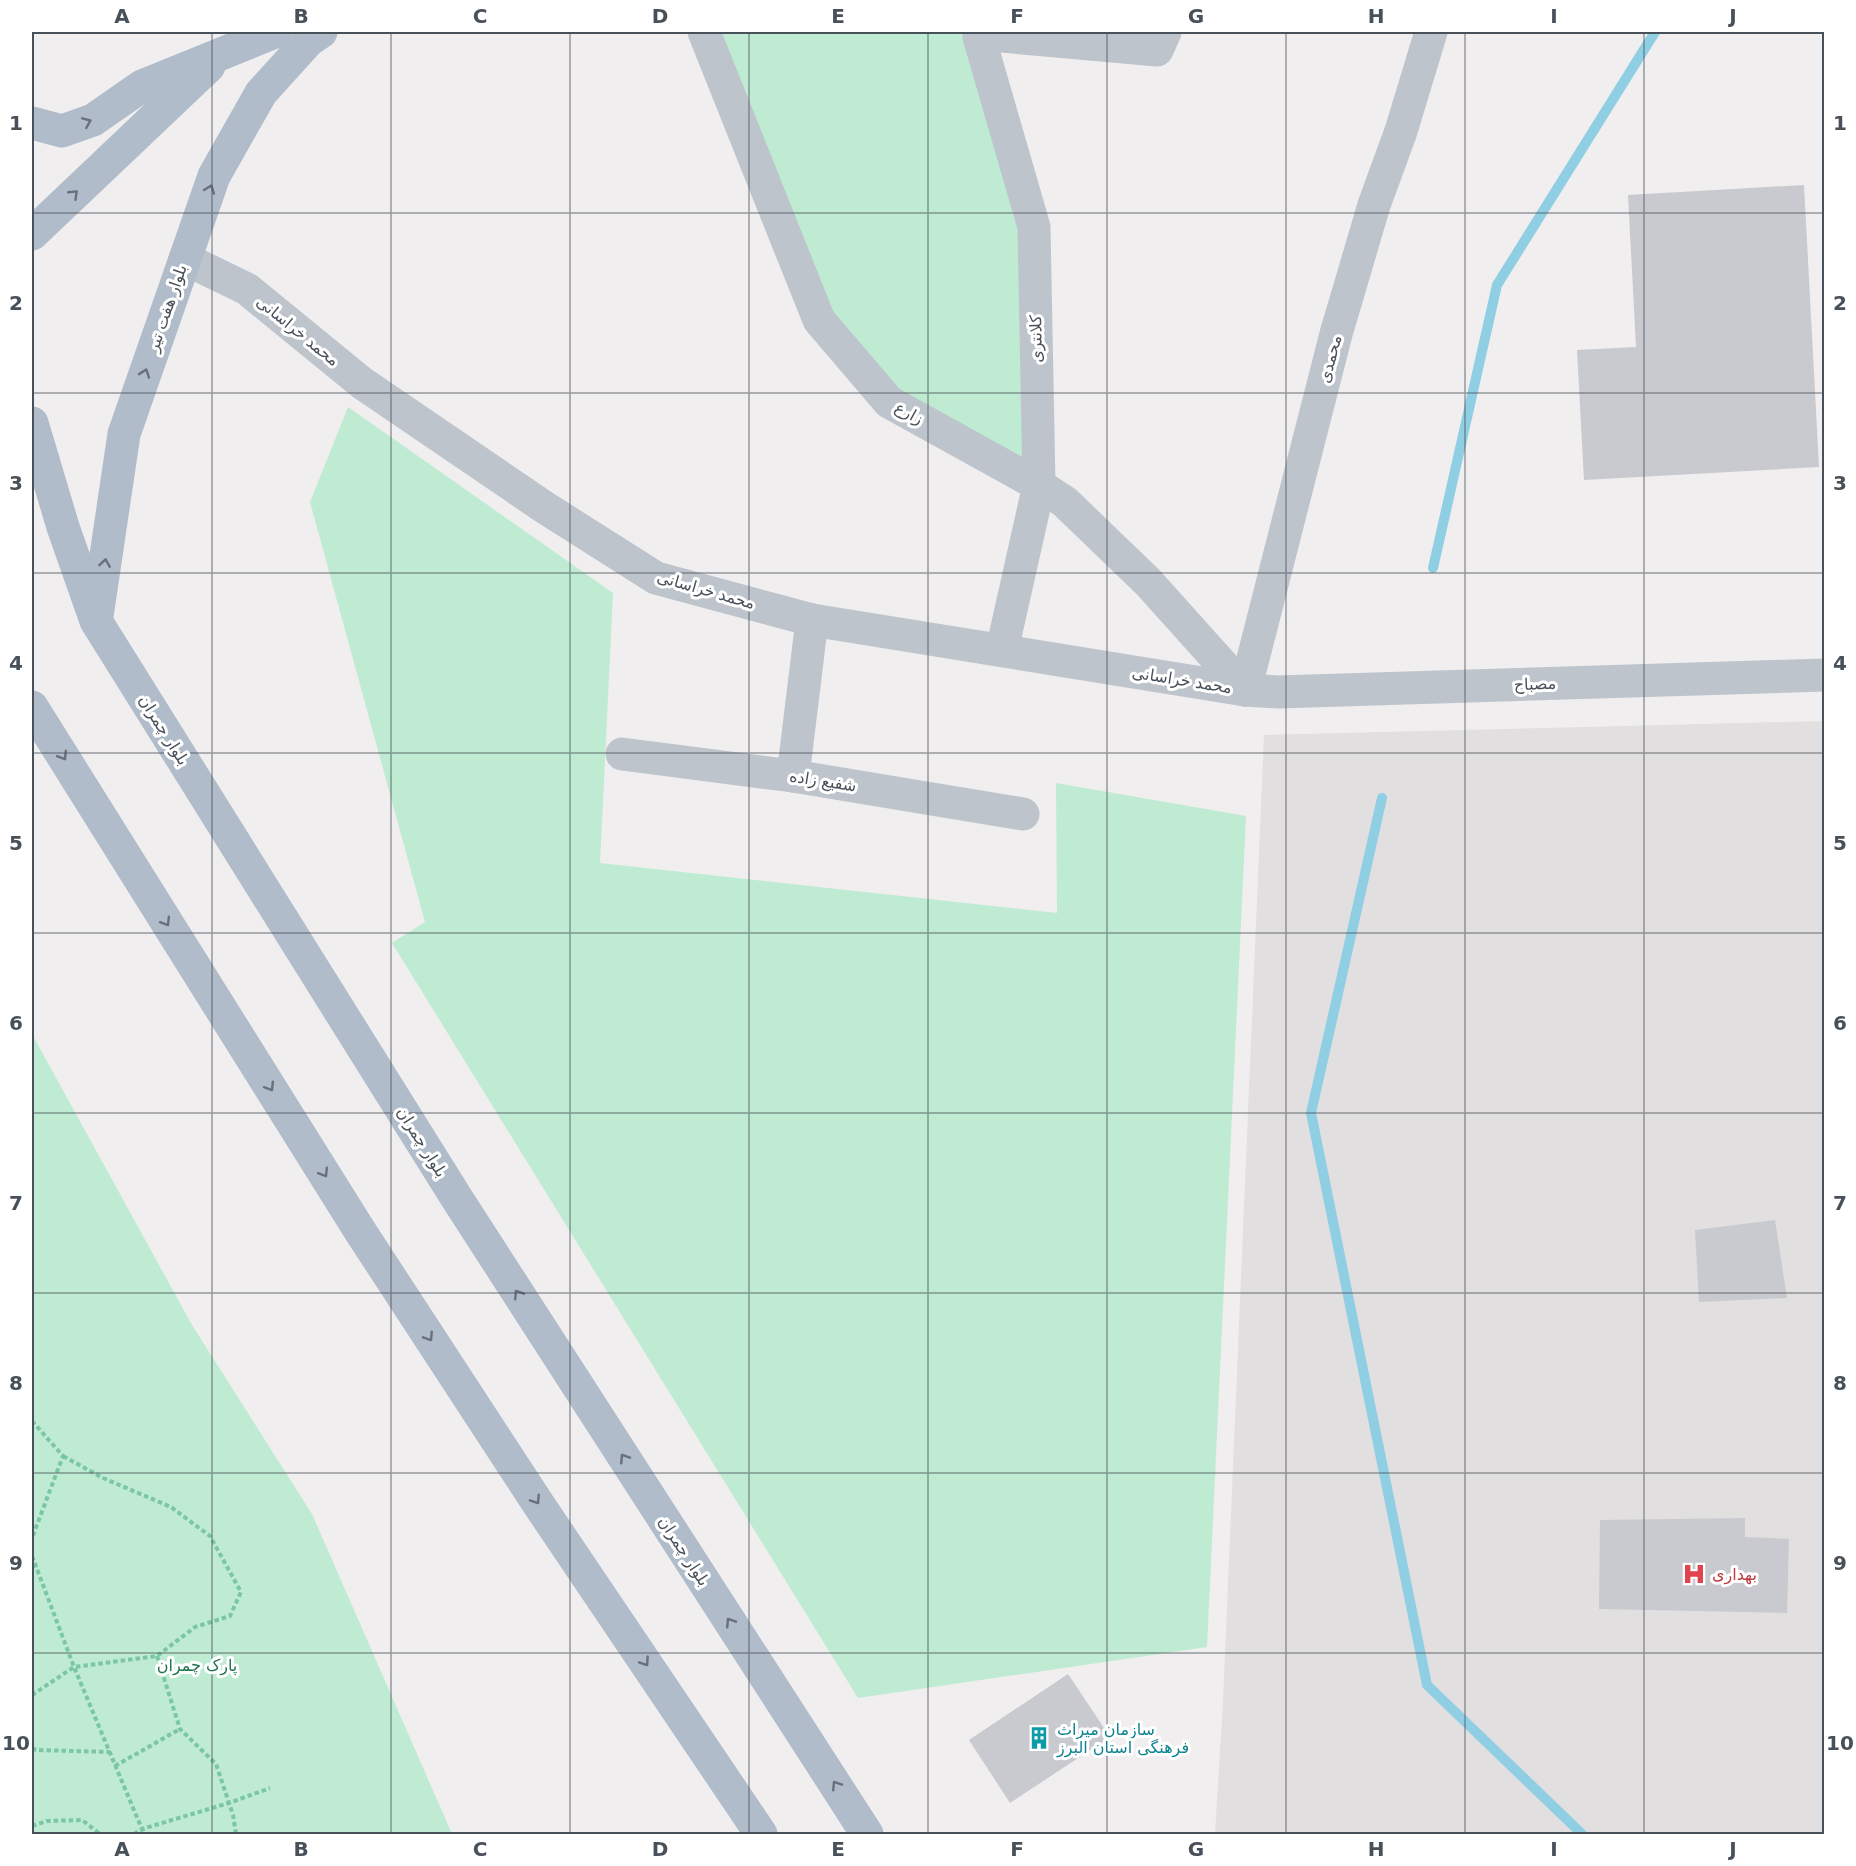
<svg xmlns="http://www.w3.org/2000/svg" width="1856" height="1866" viewBox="0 0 1856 1866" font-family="'DejaVu Sans','Noto Naskh Arabic',sans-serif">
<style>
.education{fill:#e1dfdf}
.green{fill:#bfebd3}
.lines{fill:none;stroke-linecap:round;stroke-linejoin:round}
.stream{stroke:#90cee4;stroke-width:10}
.building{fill:#c9cad0}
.path{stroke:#7ac6a5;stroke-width:4;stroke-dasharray:4.5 3;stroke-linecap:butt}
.minor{stroke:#bdc4cc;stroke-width:33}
.major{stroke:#b0bcca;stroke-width:33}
.oneway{stroke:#67707b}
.grid{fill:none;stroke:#485059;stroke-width:1.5;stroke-opacity:0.55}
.labels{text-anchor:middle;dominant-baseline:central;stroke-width:6;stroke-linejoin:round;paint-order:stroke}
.street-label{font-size:16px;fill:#485059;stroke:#fff}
.health-label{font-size:16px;fill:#be3a42;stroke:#fff;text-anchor:start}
.park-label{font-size:16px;fill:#1f744e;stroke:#fff}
.culture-label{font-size:16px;fill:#0d838f;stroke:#fff;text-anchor:start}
.neatline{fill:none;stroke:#485059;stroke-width:2}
.grid-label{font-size:20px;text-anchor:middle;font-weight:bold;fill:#485059}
</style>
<rect width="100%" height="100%" fill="#f0eeee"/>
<path class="education" d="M1824 721V1834H1215L1223 1702 1264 735Z"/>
<g class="green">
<path d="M704 32H944L979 37 1034 227 1039 485 889 402 819 320Z"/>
<path d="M348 407 613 593 600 863 1057 913 1056 783 1246 816 1207 1647 858 1698 392 943 425 922 310 502Z"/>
<path d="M32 1034 192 1325 312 1514 452 1834H32Z"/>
</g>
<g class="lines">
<g class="stream">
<path d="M1433 568 1497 285 1655 32"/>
<path d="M1382 798 1311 1113 1427 1685 1582 1834"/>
</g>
</g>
<g class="building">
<path d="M1804 185 1819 467 1584 480 1577 350 1636 347 1628 195Z"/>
<path d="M1775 1220 1787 1298 1699 1302 1695 1230Z"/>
<path d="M1745 1518V1537L1789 1539 1787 1613 1599 1609 1600 1520Z"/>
<path d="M1068 1674 1110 1737 1010 1803 969 1740Z"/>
</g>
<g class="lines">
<g class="path">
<path d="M32 1421 63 1456 32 1538"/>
<path d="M32 1556 74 1667 144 1834"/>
<path d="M157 1656 180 1729 216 1764 233 1815 236 1834"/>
<path d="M32 1695 74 1667 157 1656 195 1627 230 1616 241 1592 210 1536 171 1507 103 1478 63 1456"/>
<path d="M32 1748 36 1750 110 1752"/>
<path d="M115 1766 180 1729"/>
<path d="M32 1826 47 1821 82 1820 100 1834"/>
<path d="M134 1834 142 1829 229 1803 270 1788"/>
</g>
<g class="minor">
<path d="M704 32 819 320 889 402 1039 485 1065 502 1148 582 1245 690"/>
<path d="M979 32V37L1034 227 1039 485 1002 650"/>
<path d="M979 34 1157 50 1165 32"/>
<path d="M185 259 247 289 362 383 544 507 656 578 812 620 1245 690 1278 692 1824 675"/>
<path d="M1245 690 1336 334 1374 205 1401 131 1431 32"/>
<path d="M622 754 793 776 1023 814"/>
<path d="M793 776 812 620"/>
</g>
<g class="major">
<path d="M32 123 62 131 93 120 142 86 275 32"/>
<path d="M32 234 209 66"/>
<path d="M32 423 63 527 96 621 456 1197 867 1834"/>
<path d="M97 616 124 434 214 176 261 93 309 40 321 32"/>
<path d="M32 707 360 1231 539 1505 761 1834"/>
</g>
</g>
<defs><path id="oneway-chevron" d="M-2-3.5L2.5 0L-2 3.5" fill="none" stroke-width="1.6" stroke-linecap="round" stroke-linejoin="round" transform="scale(1.5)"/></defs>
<g class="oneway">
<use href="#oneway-chevron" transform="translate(87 122) rotate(-23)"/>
<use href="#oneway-chevron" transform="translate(210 189) rotate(-70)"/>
<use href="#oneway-chevron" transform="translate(74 194) rotate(-44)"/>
<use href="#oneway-chevron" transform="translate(145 373) rotate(-71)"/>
<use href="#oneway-chevron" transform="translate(105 563) rotate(-81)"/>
<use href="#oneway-chevron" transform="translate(63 756) rotate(58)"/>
<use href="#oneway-chevron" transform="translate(166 922) rotate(58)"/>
<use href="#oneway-chevron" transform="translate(270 1087) rotate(58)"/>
<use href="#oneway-chevron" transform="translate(324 1173) rotate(58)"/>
<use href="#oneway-chevron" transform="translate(518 1294) rotate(-123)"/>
<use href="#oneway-chevron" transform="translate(429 1337) rotate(57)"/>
<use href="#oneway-chevron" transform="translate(624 1458) rotate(-123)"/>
<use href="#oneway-chevron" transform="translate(536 1500) rotate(57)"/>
<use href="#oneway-chevron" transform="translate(730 1622) rotate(-123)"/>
<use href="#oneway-chevron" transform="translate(645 1662) rotate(56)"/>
<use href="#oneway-chevron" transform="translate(836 1785) rotate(-123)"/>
</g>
<path class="grid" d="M212 32V1834M391 32V1834M570 32V1834M749 32V1834M928 32V1834M1107 32V1834M1286 32V1834M1465 32V1834M1644 32V1834M32 213H1824M32 393H1824M32 573H1824M32 753H1824M32 933H1824M32 1113H1824M32 1293H1824M32 1473H1824M32 1653H1824"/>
<defs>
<g id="hospital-bare" transform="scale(1.8)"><path d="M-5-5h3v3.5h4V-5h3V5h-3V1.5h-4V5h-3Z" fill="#e0444e" stroke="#fff" stroke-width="2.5" paint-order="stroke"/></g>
<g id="building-bare" transform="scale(1.8)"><path d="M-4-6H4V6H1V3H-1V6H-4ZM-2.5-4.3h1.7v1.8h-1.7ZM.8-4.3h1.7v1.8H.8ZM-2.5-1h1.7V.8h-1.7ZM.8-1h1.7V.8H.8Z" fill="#0f9aa8" stroke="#fff" stroke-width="2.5" paint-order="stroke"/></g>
</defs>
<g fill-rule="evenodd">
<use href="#hospital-bare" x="1694" y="1574"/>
<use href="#building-bare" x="1039" y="1738"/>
</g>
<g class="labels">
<g class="street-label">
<text transform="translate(167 308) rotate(-71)">بلوار هفت تیر</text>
<text transform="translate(298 331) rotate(39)">محمد خراسانی</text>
<text transform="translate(1036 339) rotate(-91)">کلانتری</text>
<text transform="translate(1330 359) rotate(-75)">محمدی</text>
<text transform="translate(909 413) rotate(29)">زارع</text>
<text transform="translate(706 590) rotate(16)">محمد خراسانی</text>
<text transform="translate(1182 680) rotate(9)">محمد خراسانی</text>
<text transform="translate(1535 684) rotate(-2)">مصباح</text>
<text transform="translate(164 730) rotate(58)">بلوار چمران</text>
<text transform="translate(823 781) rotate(9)">شفیع زاده</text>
<text transform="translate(422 1142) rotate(58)">بلوار چمران</text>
<text transform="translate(684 1551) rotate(57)">بلوار چمران</text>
</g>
<g class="health-label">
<text x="1712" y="1574">بهداری</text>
</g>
<g class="park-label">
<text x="197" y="1665">پارک چمران</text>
</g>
<g class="culture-label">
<text x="1057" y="1729">سازمان میراث<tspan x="1057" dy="18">فرهنگی استان البرز</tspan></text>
</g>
</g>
<rect width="1856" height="1866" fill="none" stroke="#ffffff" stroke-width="66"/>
<rect x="33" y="33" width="1790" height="1800" class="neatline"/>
<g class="grid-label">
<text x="122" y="23">A</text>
<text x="301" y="23">B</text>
<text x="480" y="23">C</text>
<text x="660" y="23">D</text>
<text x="838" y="23">E</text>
<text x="1017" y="23">F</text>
<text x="1196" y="23">G</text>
<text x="1376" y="23">H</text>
<text x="1554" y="23">I</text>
<text x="1733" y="23">J</text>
<text x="16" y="130">1</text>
<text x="1840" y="130">1</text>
<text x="16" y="310">2</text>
<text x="1840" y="310">2</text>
<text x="16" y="490">3</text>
<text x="1840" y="490">3</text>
<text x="16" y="670">4</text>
<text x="1840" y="670">4</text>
<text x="16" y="850">5</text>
<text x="1840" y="850">5</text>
<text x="16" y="1030">6</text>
<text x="1840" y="1030">6</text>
<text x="16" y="1210">7</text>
<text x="1840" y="1210">7</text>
<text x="16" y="1390">8</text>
<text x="1840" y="1390">8</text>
<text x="16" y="1570">9</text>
<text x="1840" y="1570">9</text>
<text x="16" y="1750">10</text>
<text x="1840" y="1750">10</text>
<text x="122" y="1856">A</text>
<text x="301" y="1856">B</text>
<text x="480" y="1856">C</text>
<text x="660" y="1856">D</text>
<text x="838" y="1856">E</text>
<text x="1017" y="1856">F</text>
<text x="1196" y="1856">G</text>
<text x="1376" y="1856">H</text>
<text x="1554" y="1856">I</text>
<text x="1733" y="1856">J</text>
</g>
</svg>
